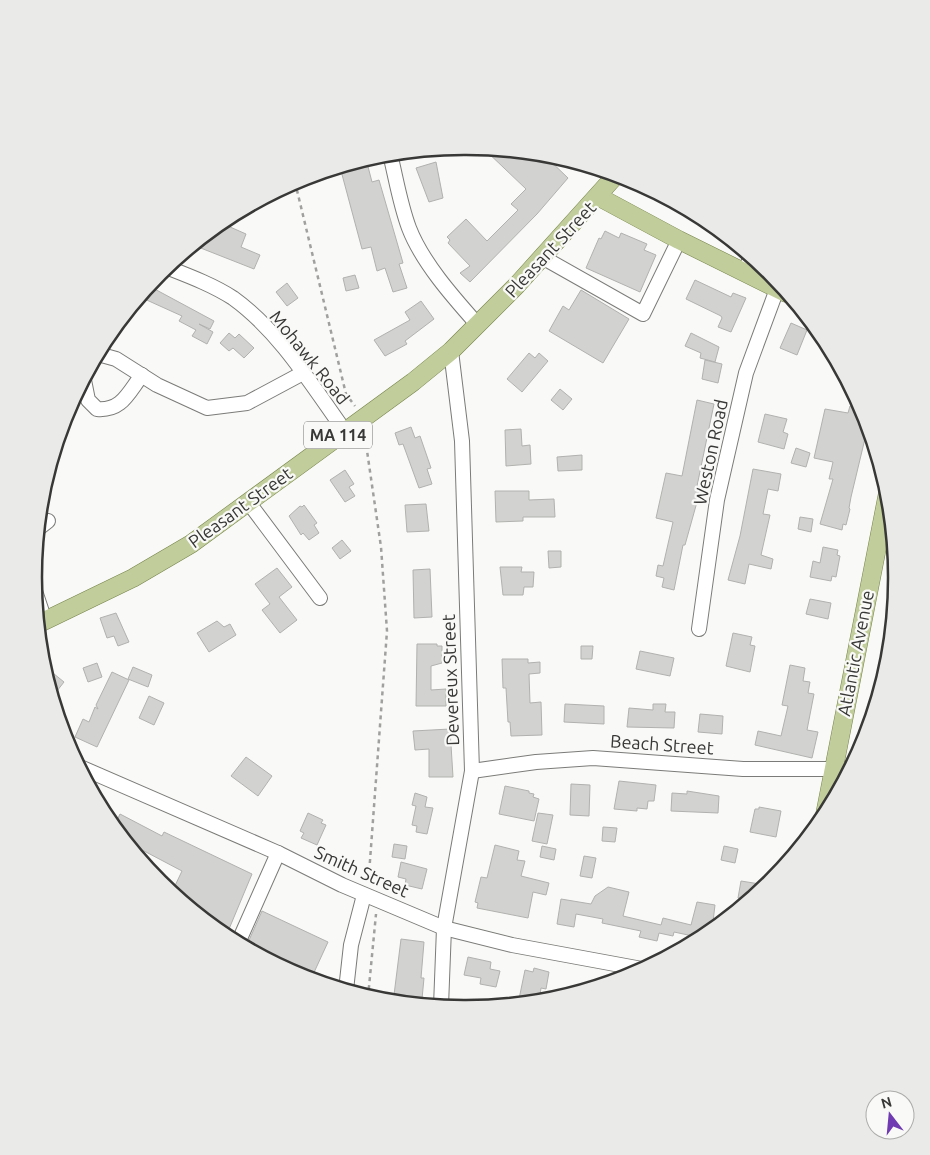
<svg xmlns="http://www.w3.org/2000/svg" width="930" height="1155" viewBox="0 0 930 1155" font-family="Ubuntu,sans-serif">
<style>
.building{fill:#d2d3d0;stroke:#b1b2af}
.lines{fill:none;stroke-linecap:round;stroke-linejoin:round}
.minor-casing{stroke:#7b7c79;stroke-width:16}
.major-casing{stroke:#76834b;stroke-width:19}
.path{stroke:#a0a19f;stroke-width:2.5;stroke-dasharray:4 4;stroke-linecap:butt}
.minor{stroke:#fff;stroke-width:14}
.major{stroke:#c1cd9a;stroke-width:18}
.labels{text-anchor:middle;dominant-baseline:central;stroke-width:4.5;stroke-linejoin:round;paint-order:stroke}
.shield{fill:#f9faf7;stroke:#727271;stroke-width:1}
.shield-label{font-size:16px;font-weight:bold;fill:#383837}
.street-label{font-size:18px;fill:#383837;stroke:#f9faf7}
.rim{fill:none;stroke:#383837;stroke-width:2.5}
</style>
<rect width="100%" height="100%" fill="#f9faf7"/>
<g class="building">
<path d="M483 148 543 154 568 178 537 214 470 282 460 273 470 266 448 243 450 240 447 237 466 219 487 241 518 210 511 204 526 189Z"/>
<path d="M366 159 372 182 379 180 403 263 399 264 407 288 393 292 385 268 377 271 371 247 362 249 340 167Z"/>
<path d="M436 162 443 198 429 202 416 168Z"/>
<path d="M221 223 246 234 241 247 260 255 254 269 193 245 212 230 216 232Z"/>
<path d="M605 231 619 238 621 233 647 244 644 250 656 255 640 292 586 268 599 238 601 239Z"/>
<path d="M355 275 359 288 346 291 343 278Z"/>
<path d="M695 280 731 297 733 293 746 298 731 332 718 327 722 318 721 316 686 299Z"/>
<path d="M287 283 298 298 287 306 276 292Z"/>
<path d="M149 286 214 321 210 329 199 324 213 332 207 344 192 336 196 330 179 321 182 316 140 297Z"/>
<path d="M581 290 629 319 603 363 549 331 563 306 569 310Z"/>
<path d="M421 301 434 319 405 341 407 344 385 356 374 340 410 320 405 312Z"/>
<path d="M791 323 807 330 797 355 780 348Z"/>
<path d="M229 333 235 338 239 334 254 348 244 358 233 348 229 351 220 343Z"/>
<path d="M691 333 719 347 715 362 700 358 701 353 685 346Z"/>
<path d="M529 353 535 358 539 353 548 361 522 392 507 379Z"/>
<path d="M705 360 722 364 718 383 702 379Z"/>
<path d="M560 389 572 399 563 410 551 400Z"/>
<path d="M697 400 714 404 697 486 700 487 697 502 685 545H683L674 590 662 587 664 578 656 576 658 565 663 566 673 522 656 518 666 473 682 476Z"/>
<path d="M850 406 861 409 868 426 851 497 849 508 850 509 846 525 843 524 842 530 820 524 833 479H829L833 462 814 458 825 409 848 413Z"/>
<path d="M765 414 787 419 783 432 788 434 784 449 758 442Z"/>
<path d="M411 427 415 438 420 436 431 468 427 469 432 484 419 488 403 444 399 445 395 433Z"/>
<path d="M521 429 522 446 530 445 531 464 506 466 505 430Z"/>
<path d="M796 448 810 453 806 467 791 463Z"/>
<path d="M582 455V470L558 471 557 457Z"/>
<path d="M753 469 781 474 778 491 768 489 763 514 770 515 761 555 773 559 771 569 749 564 745 584 728 580 740 536Z"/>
<path d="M345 470 354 484 349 487 355 496 345 502 330 480Z"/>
<path d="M495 491H529V500L554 499 555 517H523V521L496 522Z"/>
<path d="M426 504 429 531 407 532 405 505Z"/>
<path d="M304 505 317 523 314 525 319 533 309 540 303 533 301 535 289 516 300 506 302 507Z"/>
<path d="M800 517 813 519 811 532 798 529Z"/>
<path d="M342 540 351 551 340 559 332 548Z"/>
<path d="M823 547 838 550 837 555 840 556 836 577 832 576 831 581 810 577 813 561 820 563Z"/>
<path d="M548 551H561V567L549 568Z"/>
<path d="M500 567H522L521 572H534L533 587H524L523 595H503Z"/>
<path d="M277 568 292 587 279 597 297 620 280 633 262 610 270 604 255 584Z"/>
<path d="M430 569 432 617 414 618 413 570Z"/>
<path d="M810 599 831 603 828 619 806 614Z"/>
<path d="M116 613 129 642 118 646 114 636 107 638 100 618Z"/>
<path d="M217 621 224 627 230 624 236 635 209 652 197 633Z"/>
<path d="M733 633 752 637 750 645 755 646 750 672 726 666Z"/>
<path d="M417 644H437V646H442V663L431 666V690L446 689V706H416Z"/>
<path d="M581 646H593L592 659H581Z"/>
<path d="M640 651 674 658 670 676 636 669Z"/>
<path d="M502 659H528V663L540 662V673L529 674 530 703 541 702 542 735 511 736 510 722H508L506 688H503Z"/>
<path d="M97 663 102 677 88 682 83 668Z"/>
<path d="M43 665 64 682 53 696 48 682Z"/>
<path d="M790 665 805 668 803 681 810 682 808 693 814 694 807 730 818 732 812 758 755 745 758 731 781 736 788 706 782 705Z"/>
<path d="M133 667 152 675 148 687 128 679Z"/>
<path d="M112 672 129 680 97 747 75 737 83 719 89 722 95 707 98 709 96 705Z"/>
<path d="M149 696 164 703 154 725 139 718Z"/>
<path d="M565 704 604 706V724L564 722Z"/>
<path d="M653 704H666L665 712H675L674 728 627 727 629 708 653 710Z"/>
<path d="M700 714 723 716 722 734 698 732Z"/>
<path d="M450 729 453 777H429V749L415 750 413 731Z"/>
<path d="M246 757 272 776 258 796 231 776Z"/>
<path d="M619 781 656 785 654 801H648L647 809 637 808V811L614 809Z"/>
<path d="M571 784 590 785 589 816 570 815Z"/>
<path d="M505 786 529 791V793L534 794 533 797 539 799 534 821 499 814Z"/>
<path d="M687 791 719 796 718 813 671 811 672 793 687 794Z"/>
<path d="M415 793 427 797 425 807 433 808 427 834 416 832 417 826 412 825 416 806 412 805Z"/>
<path d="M759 807 781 811 776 837 750 832 755 809H759Z"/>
<path d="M308 813 323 820 321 823 326 825 317 845 301 838 304 833 300 831Z"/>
<path d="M538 813 553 815 547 844 532 841Z"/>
<path d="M120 814 162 836 164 832 252 874 229 929 203 918 172 892 182 871 127 842 114 827Z"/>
<path d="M603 827 617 828 615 842 602 841Z"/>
<path d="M394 844 407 846 405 859 392 857Z"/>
<path d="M495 845 519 851 517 860 525 861 521 876 549 883 546 895 533 892 528 918 477 908 478 903 475 902 481 877 487 878Z"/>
<path d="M542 846 556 849 554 860 540 857Z"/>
<path d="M724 846 738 849 735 863 721 860Z"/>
<path d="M584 856 596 858 592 878 580 876Z"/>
<path d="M401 862 427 869 422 889 405 885 406 879 398 877Z"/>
<path d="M741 881 766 885 749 900 738 898Z"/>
<path d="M608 887 629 892 623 916 661 925 663 918 691 925 697 902 715 905 712 930 702 938 674 932 673 936 659 933 657 941 639 937 641 931 602 923 603 919 576 914 574 927 557 924 561 899 591 904 595 896Z"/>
<path d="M262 911 328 942 311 979 300 976 246 947Z"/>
<path d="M401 939 424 942 421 978H424L422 999 394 995Z"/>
<path d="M468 957 491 962 490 969 500 971 496 987 480 984 481 978 464 975Z"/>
<path d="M534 968 549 972 546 989 541 988 539 1002 518 1004 525 970 533 972Z"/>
</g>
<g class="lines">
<g class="minor-casing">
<g id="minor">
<path d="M390 154C396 178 400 204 409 228 422 262 453 297 477 324"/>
<path d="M542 257 643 314 679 240"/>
<path d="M166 267C189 276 213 285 233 298 279 331 311 384 344 430"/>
<path d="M744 272 751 257"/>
<path d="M98 354 116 359 157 385 207 408 247 403 303 373"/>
<path d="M84 380 88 400 97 409C122 411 128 393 142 375"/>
<path d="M249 503 320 598"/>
<path d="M39 528 48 521"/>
<path d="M35 591 45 621"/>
<path d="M699 629 717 500 746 373 777 289"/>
<path d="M80 767 278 853 342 885 444 928 512 945 642 969"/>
<path d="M472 771 536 762 593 758 743 769H849"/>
<path d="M238 943 278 853"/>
<path d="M346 990 351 945 364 895"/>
<path d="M441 1006 444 928 472 771 462 441 451 351"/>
</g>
</g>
<g class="major-casing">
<g id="major">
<path d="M599 197 679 240 786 293"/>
<path d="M38 624 133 578 191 544 413 382 451 351 517 285 616 175"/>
<path d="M825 814 888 492"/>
</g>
</g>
<g class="path">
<path d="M295 182 346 394 355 406"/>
<path d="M365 437 381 547 387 631 369 874 372 882"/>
<path d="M368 997 376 914"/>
</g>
<use href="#minor" class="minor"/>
<use href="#major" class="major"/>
</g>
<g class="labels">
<rect class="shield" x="304" y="421.5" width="68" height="27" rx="4"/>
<g class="shield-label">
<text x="338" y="435">MA 114</text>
</g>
<g class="street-label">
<text transform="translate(550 249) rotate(-47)">Pleasant Street</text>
<text transform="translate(310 357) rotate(51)">Mohawk Road</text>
<text transform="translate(710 452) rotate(-78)">Weston Road</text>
<text transform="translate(240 507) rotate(-36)">Pleasant Street</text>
<text transform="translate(855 653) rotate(-79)">Atlantic Avenue</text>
<text transform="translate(450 680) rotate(-92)">Devereux Street</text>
<text transform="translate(662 744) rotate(4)">Beach Street</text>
<text transform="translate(362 871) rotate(24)">Smith Street</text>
</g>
</g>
<path d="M0 0H930V1155H0ZM464 155H466A422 422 0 0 1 888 577V578A422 422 0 0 1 466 1000H464A422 422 0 0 1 42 578V577A422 422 0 0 1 464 155Z" fill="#eaeae8" fill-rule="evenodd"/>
<path class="rim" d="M464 155H466A422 422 0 0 1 888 577V578A422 422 0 0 1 466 1000H464A422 422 0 0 1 42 578V577A422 422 0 0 1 464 155Z"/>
<g transform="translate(890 1115) rotate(344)"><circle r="24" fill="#f9faf7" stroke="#acacaa"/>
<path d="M0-4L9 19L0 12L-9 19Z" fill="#703bb2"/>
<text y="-8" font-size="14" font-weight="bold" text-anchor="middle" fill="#383837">N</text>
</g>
</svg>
